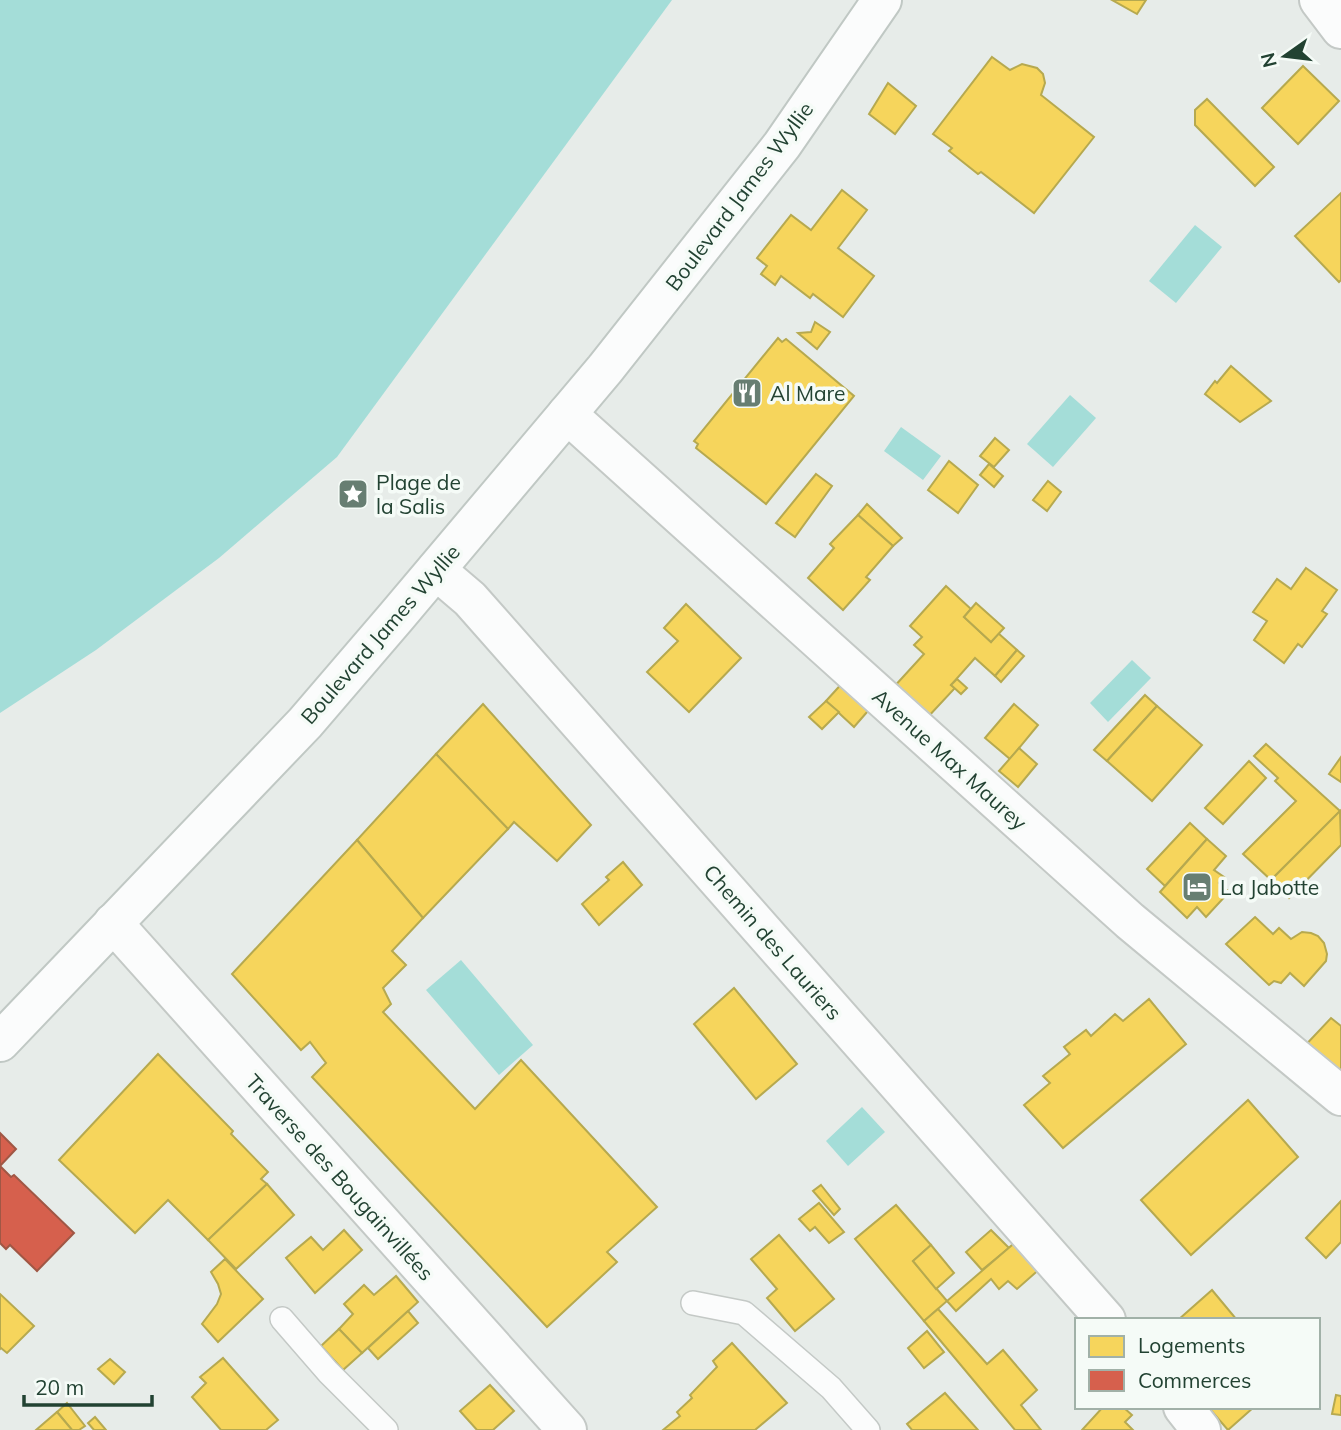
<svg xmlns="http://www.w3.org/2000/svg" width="1341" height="1430" viewBox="0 0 1341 1430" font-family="Mulish,sans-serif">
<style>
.water{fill:#a4ddd8}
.homes{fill:#f6d55c;stroke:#b6a94f;stroke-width:2}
.shops{fill:#d6604d;stroke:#a05745;stroke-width:2}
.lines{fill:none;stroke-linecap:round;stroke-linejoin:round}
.lane-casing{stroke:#c4c9c6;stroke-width:26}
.street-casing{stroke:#c4c9c6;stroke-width:42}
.secondary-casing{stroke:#c0c8c4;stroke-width:42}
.lane{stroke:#fbfcfc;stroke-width:23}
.street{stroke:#fbfcfc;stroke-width:38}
.secondary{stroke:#fbfcfc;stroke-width:38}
.labels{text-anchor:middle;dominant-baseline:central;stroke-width:7;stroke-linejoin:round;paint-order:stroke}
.street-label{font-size:21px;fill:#224232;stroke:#f5fbf7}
.poi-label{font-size:21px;fill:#224232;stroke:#f5fbf7;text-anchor:start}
</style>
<rect width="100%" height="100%" fill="#e7ece9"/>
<g class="water">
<path d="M0 0H672L337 457 219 558 96 650 0 713Z"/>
<path d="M1195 225 1222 247 1176 303 1149 281Z"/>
<path d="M1070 395 1096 418 1053 467 1027 444Z"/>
<path d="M901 427 941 456 923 480 884 451Z"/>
<path d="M1132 660 1151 678 1108 722 1090 703Z"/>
<path d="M461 960 533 1045 499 1075 426 990Z"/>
<path d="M862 1107 885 1132 848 1166 826 1141Z"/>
</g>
<g class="homes">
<path d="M1112 0H1146L1137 14Z"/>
<path d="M992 57 1010 70 1022 64 1037 68 1043 74 1045 83 1041 95 1094 137 1034 213 981 172 978 174 949 151 952 148 933 134Z"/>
<path d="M1303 66 1339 101 1298 144 1262 108Z"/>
<path d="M888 83 916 106 895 134 869 114Z"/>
<path d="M1207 99 1274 167 1255 186 1195 125V110Z"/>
<path d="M842 190 867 210 838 248 874 276 843 317 813 294 810 298 781 276 775 285 761 274 767 266 757 258 791 215 811 230Z"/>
<path d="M1341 193V280L1339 282 1295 236Z"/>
<path d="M815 322 830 332 817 349 798 333 811 332Z"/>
<path d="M778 338 782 342 786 339 854 396 766 504 696 448 698 444 694 441Z"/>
<path d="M1231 366 1271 401 1240 422 1205 394 1215 381 1217 383Z"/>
<path d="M995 438 1009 450 994 467 980 456Z"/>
<path d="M949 461 978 485 958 513 928 490Z"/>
<path d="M989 464 1003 476 994 487 980 475Z"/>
<path d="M816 474 832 486 795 537 776 523Z"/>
<path d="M1048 481 1061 492 1047 511 1033 500Z"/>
<path d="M867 504 902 538 893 546 858 515Z"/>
<path d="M858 515 893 546 866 577 870 580 843 610 808 578 834 548 830 544Z"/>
<path d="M1306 568 1337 590 1322 611 1327 614 1302 647 1298 644 1284 663 1254 640 1267 621 1253 612 1277 579 1291 589Z"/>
<path d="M946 586 971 609 964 617 991 642 998 633 1017 650 995 676 975 658 951 685 955 688 926 719 892 689 924 654 914 645 922 637 910 626Z"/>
<path d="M976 603 1004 628 991 642 964 617Z"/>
<path d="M686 604 741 658 689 712 647 672 678 641 664 628Z"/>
<path d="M1017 650 1024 656 1001 682 995 676Z"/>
<path d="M846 679 874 704 854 727 826 701Z"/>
<path d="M957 679 967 688 961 694 951 685Z"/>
<path d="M1145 695 1157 706 1107 761 1094 750Z"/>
<path d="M826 701 839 712 822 729 809 717Z"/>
<path d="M483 704 591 825 557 861 514 822 508 829 436 754Z"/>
<path d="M1014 704 1038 725 1010 759 985 738Z"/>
<path d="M1157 706 1202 745 1152 801 1107 761Z"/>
<path d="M1266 744 1340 811 1271 880 1243 854 1296 801 1275 781 1278 778 1254 756Z"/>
<path d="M1019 748 1037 764 1018 787 999 771Z"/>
<path d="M436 754 508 829 423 918 357 840Z"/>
<path d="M1341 757V782L1329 774Z"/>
<path d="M1249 761 1266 778 1223 824 1205 808Z"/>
<path d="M1340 811 1341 845 1289 898 1271 880Z"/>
<path d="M1190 823 1207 839 1165 886 1147 869Z"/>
<path d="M1207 839 1226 856 1214 870 1224 877 1219 883 1229 892 1206 917 1197 907 1187 918 1160 892Z"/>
<path d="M357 840 423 918 392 951 406 965 383 988 391 1004 383 1012 475 1109 521 1060 657 1207 607 1252 617 1262 547 1327 312 1077 326 1063 310 1042 301 1050 232 974Z"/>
<path d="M623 862 642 885 599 925 582 904 609 880 606 877Z"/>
<path d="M1255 917 1273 934 1279 928 1291 939 1302 932 1311 933 1318 936 1324 943 1327 954 1326 961 1304 986 1290 973 1281 983 1274 981 1269 985 1226 944Z"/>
<path d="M734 988 797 1064 756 1099 694 1024Z"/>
<path d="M1149 999 1186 1044 1063 1148 1024 1105 1050 1083 1043 1076 1070 1054 1064 1047 1086 1030 1091 1036 1115 1014 1123 1021Z"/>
<path d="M1331 1018 1341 1026V1068L1330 1080 1299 1052Z"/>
<path d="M158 1054 233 1131 231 1134 268 1172 261 1179 267 1184 208 1240 168 1200 135 1233 59 1160Z"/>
<path d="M1248 1100 1298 1157 1191 1255 1141 1200Z"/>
<path d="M267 1184 294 1215 236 1269 208 1240Z"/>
<path d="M821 1185 840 1209 834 1215 813 1191Z"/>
<path d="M1341 1201V1242L1326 1258 1306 1238Z"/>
<path d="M819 1203 844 1232 829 1243 815 1227 810 1231 799 1219Z"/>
<path d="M896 1205 931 1245 913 1261 947 1301 924 1321 855 1239Z"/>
<path d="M344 1230 362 1250 315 1293 286 1258 311 1237 323 1250Z"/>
<path d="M991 1230 1009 1248 982 1270 966 1252Z"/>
<path d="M779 1235 834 1299 795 1331 767 1298 777 1289 751 1259Z"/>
<path d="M1019 1239 1043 1266 1017 1289 1008 1281 999 1289 991 1279 956 1311 947 1301Z"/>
<path d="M931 1245 954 1273 936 1289 913 1261Z"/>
<path d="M225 1259 263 1299 218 1342 202 1324 217 1304 221 1294 218 1284 211 1272Z"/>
<path d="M396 1276 418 1302 362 1353 339 1329 353 1314 344 1304 364 1285 374 1295Z"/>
<path d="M1212 1290 1237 1320H1178Z"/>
<path d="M0 1294 34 1326 7 1353 1 1348 0 1349Z"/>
<path d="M938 1309 987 1364 1003 1350 1037 1390 1021 1405 1041 1430H1015L924 1321Z"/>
<path d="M408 1311 418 1323 378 1359 368 1348Z"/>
<path d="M339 1329 362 1353 343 1370 321 1346Z"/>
<path d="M927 1331 944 1352 924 1368 908 1348Z"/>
<path d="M732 1343 787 1403 755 1430H663L680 1416 677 1412 692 1398 690 1395 717 1367 713 1361Z"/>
<path d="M223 1358 278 1420 266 1430H221L192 1397 206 1383 200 1377Z"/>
<path d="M110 1359 125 1372 114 1384 98 1369Z"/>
<path d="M490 1385 514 1411 493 1430H477L460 1411Z"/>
<path d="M945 1393 978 1430H912L907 1424Z"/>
<path d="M1336 1395 1341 1396V1415L1332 1414Z"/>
<path d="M67 1403 85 1426 79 1430H72L57 1412Z"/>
<path d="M1103 1407H1123L1132 1415 1125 1422 1133 1430H1082Z"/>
<path d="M1208 1407H1254L1228 1430Z"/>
<path d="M57 1412 72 1430H36Z"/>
<path d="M95 1417 106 1430H94L88 1423Z"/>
</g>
<path class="shops" d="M0 1133 16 1149 0 1166 11 1177 14 1175 74 1233 37 1271 10 1245 6 1249 0 1243Z"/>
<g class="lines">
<g class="lane-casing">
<g id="lane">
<path d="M693 1303 744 1313 831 1388 868 1430"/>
<path d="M282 1319 328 1372 386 1430"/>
</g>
</g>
<g class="street-casing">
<g id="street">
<path d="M1319 0 1341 29"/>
<path d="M567 414 1130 921 1341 1096"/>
<path d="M436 570 470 599 1106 1320"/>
<path d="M113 923 567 1430"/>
<path d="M1183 1407 1201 1430"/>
</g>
</g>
<g class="secondary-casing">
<path id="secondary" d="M0 1042 305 723 396 617 605 369 782 145 882 0"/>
</g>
<use href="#lane" class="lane"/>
<use href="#street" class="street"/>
<use href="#secondary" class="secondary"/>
</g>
<defs>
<g id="restaurant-square" transform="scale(1.575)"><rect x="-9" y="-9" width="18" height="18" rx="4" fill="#677e72" stroke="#f5fbf7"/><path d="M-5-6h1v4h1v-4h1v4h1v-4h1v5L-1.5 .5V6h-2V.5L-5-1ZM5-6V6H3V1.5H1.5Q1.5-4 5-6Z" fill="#fff"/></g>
<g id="sight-square" transform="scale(1.575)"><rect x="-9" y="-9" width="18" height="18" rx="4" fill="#677e72" stroke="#f5fbf7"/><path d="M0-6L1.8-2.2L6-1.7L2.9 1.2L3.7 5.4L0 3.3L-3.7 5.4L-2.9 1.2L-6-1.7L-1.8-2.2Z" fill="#fff"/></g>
<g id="hotel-square" transform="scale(1.575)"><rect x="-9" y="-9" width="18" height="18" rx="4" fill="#677e72" stroke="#f5fbf7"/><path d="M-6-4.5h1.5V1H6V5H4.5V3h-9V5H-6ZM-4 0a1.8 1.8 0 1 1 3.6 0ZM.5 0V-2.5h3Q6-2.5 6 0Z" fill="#fff"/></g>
</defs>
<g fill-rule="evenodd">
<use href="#restaurant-square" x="747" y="393"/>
<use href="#sight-square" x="353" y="494"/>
<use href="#hotel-square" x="1197" y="887"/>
</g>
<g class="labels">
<g class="street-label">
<text transform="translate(739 196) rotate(-53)">Boulevard James Wyllie</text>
<text transform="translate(380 634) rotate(-49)">Boulevard James Wyllie</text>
<text transform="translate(950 759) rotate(42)">Avenue Max Maurey</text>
<text transform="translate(773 942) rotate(49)">Chemin des Lauriers</text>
<text transform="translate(340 1177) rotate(48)">Traverse des Bougainvillées</text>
</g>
<g class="poi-label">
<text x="770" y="393">Al Mare</text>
<text x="376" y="482">Plage de<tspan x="376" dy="24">la Salis</tspan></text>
<text x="1220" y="887">La Jabotte</text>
</g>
</g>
<rect x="1075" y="1318" width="245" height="91" fill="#f5fbf7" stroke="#a1b1a8" stroke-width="2"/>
<rect x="1089" y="1336" width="35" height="21" fill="#f6d55c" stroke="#a1b1a8" stroke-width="2"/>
<text x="1138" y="1353" font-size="21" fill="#224232">Logements</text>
<rect x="1089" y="1370" width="35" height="21" fill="#d6604d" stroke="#a1b1a8" stroke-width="2"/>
<text x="1138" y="1388" font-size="21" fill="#224232">Commerces</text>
<g transform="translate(1285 56) rotate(256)" stroke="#f5fbf7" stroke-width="5" paint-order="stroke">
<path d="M0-5L12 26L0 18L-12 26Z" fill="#224232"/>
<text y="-10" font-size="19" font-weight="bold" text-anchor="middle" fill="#224232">N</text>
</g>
<path d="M24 1395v10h128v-10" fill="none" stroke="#224232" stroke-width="3.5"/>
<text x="35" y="1395" font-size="21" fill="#224232" stroke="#f5fbf7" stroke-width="5" paint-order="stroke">20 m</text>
</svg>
